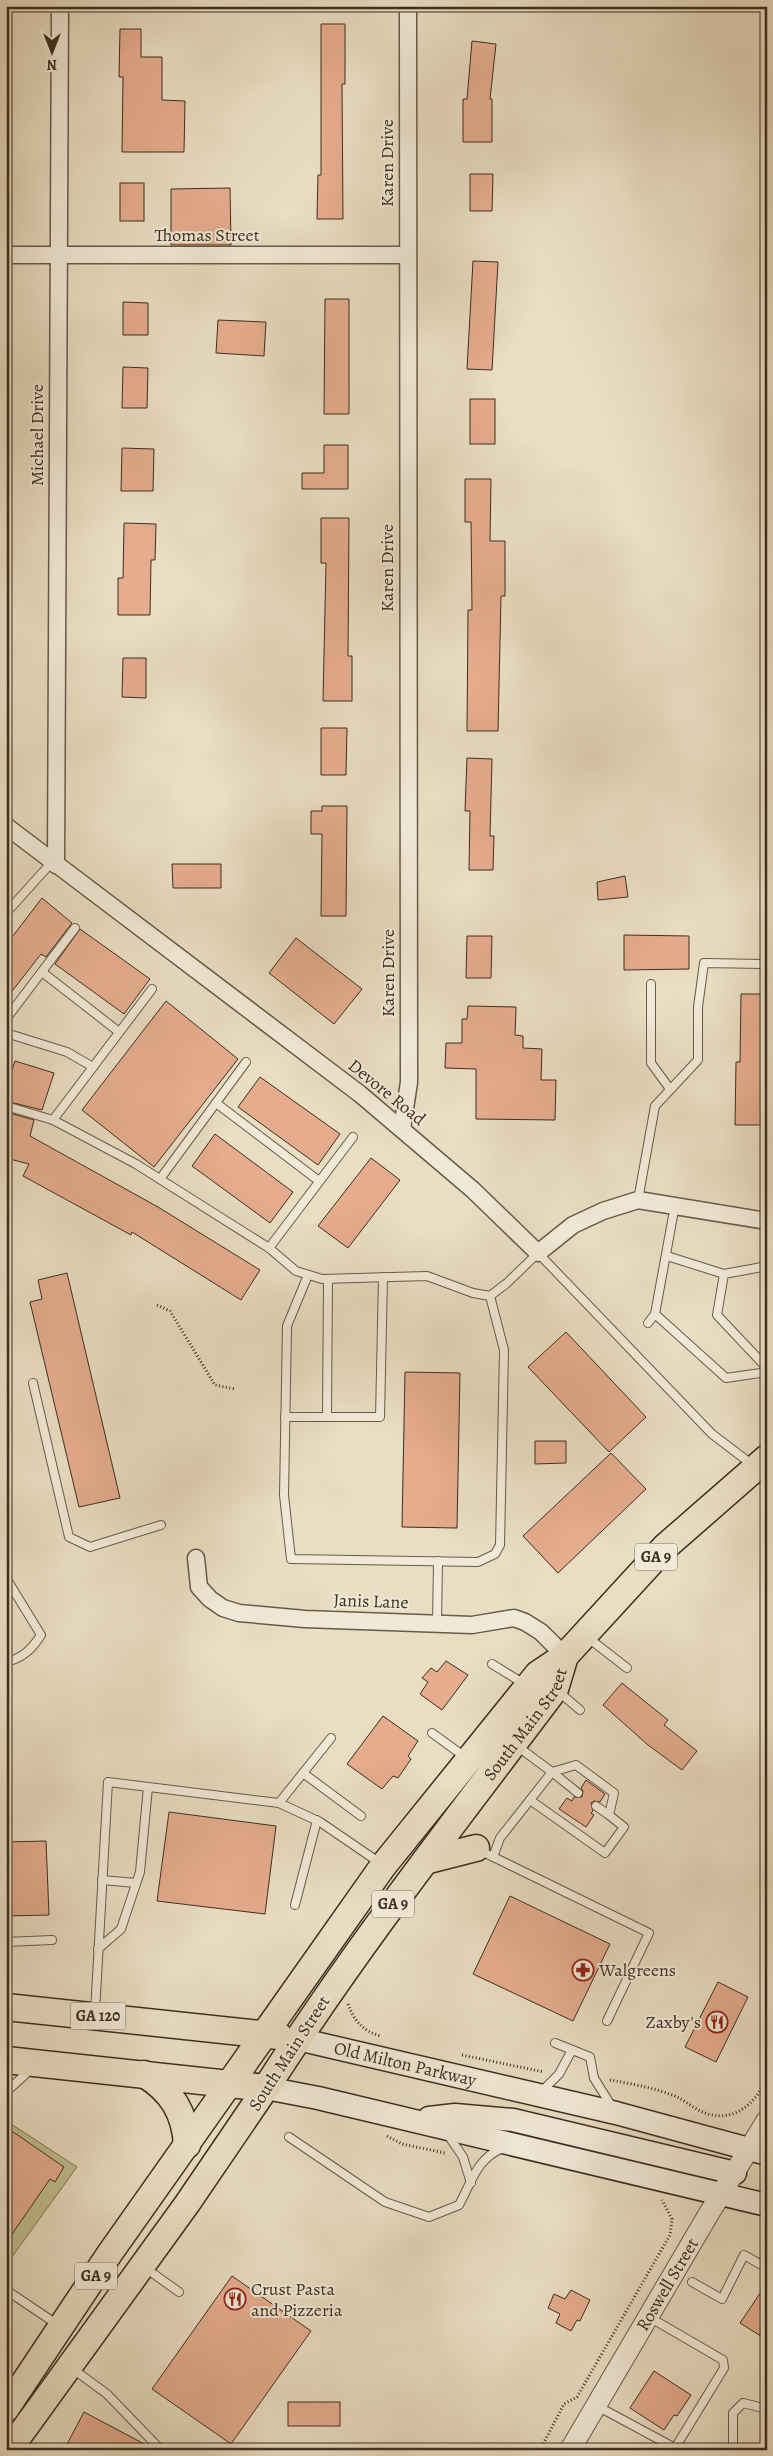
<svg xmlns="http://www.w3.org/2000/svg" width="773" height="2456" viewBox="0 0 773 2456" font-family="Alegreya,serif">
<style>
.green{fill:#bebf8e;stroke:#7d7658}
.building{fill:#e5ac8d;stroke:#3c2e21}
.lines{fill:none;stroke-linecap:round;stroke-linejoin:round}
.service-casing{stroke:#675a49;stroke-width:10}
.minor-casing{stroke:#675a49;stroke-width:19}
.tertiary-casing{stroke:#675a49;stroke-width:22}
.secondary-casing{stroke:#3c2e21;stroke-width:25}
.primary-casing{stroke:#3c2e21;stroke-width:28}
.trunk-casing{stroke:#3c2e21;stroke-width:29}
.path{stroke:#3c2e21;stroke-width:3;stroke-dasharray:1 2.5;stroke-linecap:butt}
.service{stroke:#f1e9d7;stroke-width:8}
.minor{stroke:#f1e9d7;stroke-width:16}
.tertiary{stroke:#f1e9d7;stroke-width:20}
.secondary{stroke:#f1e9d7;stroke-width:22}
.primary{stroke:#e9ddc2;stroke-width:25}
.trunk{stroke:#e9ddc2;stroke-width:26}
.labels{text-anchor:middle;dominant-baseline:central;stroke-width:4;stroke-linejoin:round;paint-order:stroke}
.shield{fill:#f1e9d7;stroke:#726658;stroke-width:1}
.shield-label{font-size:16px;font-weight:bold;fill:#3c2e21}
.street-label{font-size:18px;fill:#3c2e21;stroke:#f1e9d7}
.poi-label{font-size:18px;fill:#3c2e21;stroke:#f1e9d7;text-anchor:start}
</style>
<rect width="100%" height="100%" fill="#e9ddc2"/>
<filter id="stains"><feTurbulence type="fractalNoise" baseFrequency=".004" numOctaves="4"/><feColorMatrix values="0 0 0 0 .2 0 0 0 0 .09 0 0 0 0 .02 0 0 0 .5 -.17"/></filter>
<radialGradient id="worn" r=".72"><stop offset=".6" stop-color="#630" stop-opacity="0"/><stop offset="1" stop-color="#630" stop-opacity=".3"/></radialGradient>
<path class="green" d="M8 2122 77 2167 6 2265V2124Z"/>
<g class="building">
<path d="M321 24H345V84H342L343 219H317L318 175H321Z"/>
<path d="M120 29H141V57H162V100L185 101 184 152H122L123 77H119Z"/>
<path d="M472 41 496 44 490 99H492V142H463V99H467Z"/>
<path d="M470 174H493L492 211H470Z"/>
<rect x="120" y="183" width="24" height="38"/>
<path d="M230 188 231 245H171V189Z"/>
<path d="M473 261 498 262 492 370 467 369Z"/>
<path d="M325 299H349V414H324Z"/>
<path d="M123 302 148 303V335H123Z"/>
<path d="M218 320 266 322 264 356 216 353Z"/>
<path d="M123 367 148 368 147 408H122Z"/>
<rect x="470" y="399" width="25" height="45"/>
<path d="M324 445H348V489H302V473H324Z"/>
<path d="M122 448 154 449 153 491H121Z"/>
<path d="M465 479H491L490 541H505V596H501L498 731H467L468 610H472L471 522H465Z"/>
<path d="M321 518H349L348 656H352V701H323L326 563H321Z"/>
<path d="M124 523 156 524 155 560H151L150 615H118V578H123Z"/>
<path d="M123 658H146V698L122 697Z"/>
<path d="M321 728H347L346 775H321Z"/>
<path d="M467 758 492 759 490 836H494L493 870H469L470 811H465Z"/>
<path d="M322 806H347L346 916H321L322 834H311V811H322Z"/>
<path d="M172 864H221V888H173Z"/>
<path d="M625 876 628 897 598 900 597 882Z"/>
<path d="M42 898 72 923 46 957 41 954 6 999V945Z"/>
<path d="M80 929 150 979 124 1014 55 964Z"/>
<path d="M624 935 689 936V969L624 970Z"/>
<path d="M467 936H492L491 978H466Z"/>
<path d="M296 938 362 989 334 1024 269 973Z"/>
<path d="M741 994H767V1125H735L736 1062H740Z"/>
<path d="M166 1001 238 1059 154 1167 82 1110Z"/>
<path d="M468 1006 516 1007 515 1035 523 1036V1048L542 1049 541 1080H556L555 1120 476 1119V1069L445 1068 446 1043H462V1019H467Z"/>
<path d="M15 1061 54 1073 42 1110 6 1101V1088Z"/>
<path d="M260 1077 340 1134 318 1165 238 1107Z"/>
<path d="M6 1112 34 1120 30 1136 158 1207 260 1270 241 1300 132 1232 131 1235 23 1176 29 1164 6 1158Z"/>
<path d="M215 1134 293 1192 270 1223 192 1166Z"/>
<path d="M371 1158 400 1180 348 1248 318 1226Z"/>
<path d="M67 1273 120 1498 79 1507 30 1302 42 1299 38 1280Z"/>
<path d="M566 1332 646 1417 609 1452 528 1367Z"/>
<path d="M405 1372 460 1373 457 1528 402 1527Z"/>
<path d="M535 1441H566V1463L535 1464Z"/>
<path d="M611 1453 646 1489 558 1573 523 1536Z"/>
<path d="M446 1661 468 1675 442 1710 420 1694 428 1682 422 1678 431 1668 437 1672Z"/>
<path d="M622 1683 668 1720 664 1725 697 1751 682 1770 648 1745 603 1705Z"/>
<path d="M383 1716 418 1741 408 1756 411 1759 398 1778 393 1776 382 1789 347 1764Z"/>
<path d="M586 1780 605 1794 600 1802 594 1801 591 1803 593 1811 591 1813 594 1815 586 1827 559 1809 567 1798 572 1801 574 1797H582L583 1791 581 1788Z"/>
<path d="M169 1812 276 1826 265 1914 157 1901Z"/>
<path d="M46 1841 49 1915 6 1916V1842Z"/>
<path d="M510 1896 610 1944 573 2021 473 1974Z"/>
<path d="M718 1982 748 1997 716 2062 685 2047Z"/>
<path d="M6 2127 64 2167 55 2182 50 2179 6 2243Z"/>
<path d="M232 2276 311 2331 231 2444 152 2389Z"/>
<path d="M767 2283V2340L740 2323Z"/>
<path d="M571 2290 590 2300 580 2321 577 2320 571 2331 556 2323 560 2314 548 2308 554 2294 565 2299Z"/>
<path d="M654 2371 691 2395 677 2416 674 2415 664 2430 630 2408Z"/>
<rect x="288" y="2402" width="52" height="24"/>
<path d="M84 2412 150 2447 153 2450H64Z"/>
</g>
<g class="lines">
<g class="service-casing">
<g id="service">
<path d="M6 913 52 862"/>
<path d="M42 972 119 1032"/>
<path d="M651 984V1063L670 1089"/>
<path d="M6 1019 75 928"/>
<path d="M6 1033 67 1052 93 1067"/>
<path d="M216 1103 319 1181"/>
<path d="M6 1106 53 1120 136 1164 269 1248 296 1271 322 1279 427 1276 473 1293 490 1296 507 1283 538 1253 712 1434 754 1466"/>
<path d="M53 1120 152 989"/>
<path d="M160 1179 246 1062"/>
<path d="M638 1200 655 1106 698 1060V1007L704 963 767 964"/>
<path d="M269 1248 353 1137"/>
<path d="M667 1256 724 1274"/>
<path d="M767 1266 724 1274 717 1315 767 1368"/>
<path d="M308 1275 287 1326 284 1495 291 1559 478 1562 495 1554 500 1545 504 1350 490 1296"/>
<path d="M655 1314 726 1378 767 1372"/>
<path d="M648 1323 655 1314 675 1205"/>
<path d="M33 1383 69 1537 90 1547 161 1525"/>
<path d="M285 1417H380L383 1277"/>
<path d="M327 1417 328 1279"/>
<path d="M6 1578 41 1635C32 1649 23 1658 6 1662"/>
<path d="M437 1624 438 1561"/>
<path d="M587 1637 627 1668"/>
<path d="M492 1664 526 1685"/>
<path d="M559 1692 580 1710"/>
<path d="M432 1733 465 1757"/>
<path d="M552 1772 578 1793"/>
<path d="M303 1773 361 1816"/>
<path d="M530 1800 605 1853 624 1827 609 1815 614 1793 576 1765 552 1772"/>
<path d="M279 1803 320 1822 380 1863"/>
<path d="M596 1806 609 1815"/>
<path d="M479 1850 649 1933 607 2021"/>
<path d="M493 1857 500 1838 552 1772 517 1746"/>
<path d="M102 1880 136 1883"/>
<path d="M295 1905 317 1820"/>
<path d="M6 1942 52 1940"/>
<path d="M98 1949 121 1929 140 1872 148 1787"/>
<path d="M95 2012 108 1782 279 1803 331 1738"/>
<path d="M555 2043 590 2057 594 2078 612 2107"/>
<path d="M6 2092 30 2070"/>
<path d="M541 2092 559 2074 572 2050"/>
<path d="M448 2135 463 2157 471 2183"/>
<path d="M289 2137 385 2202 429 2217 459 2205C472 2181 477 2158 503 2148"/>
<path d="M144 2267 179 2292"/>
<path d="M692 2282 722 2299 744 2255 767 2268"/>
<path d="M6 2290 58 2325"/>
<path d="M73 2369 107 2394 161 2450"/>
<path d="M597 2406 675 2448 724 2368 723 2360 649 2317"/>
<path d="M733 2450V2413L743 2403 763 2408 767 2412"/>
</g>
</g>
<g class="minor-casing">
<g id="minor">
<path d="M6 255H407"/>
<path d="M6 826 360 1094 473 1190 538 1253 573 1225 603 1211 638 1200 767 1221"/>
<path d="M56 865 60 6"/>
<path d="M402 1129 409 1082 408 6"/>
<path d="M196 1558 199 1587 210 1599 223 1608 239 1613 305 1619 472 1625 514 1618 525 1622 541 1632 565 1656"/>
</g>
</g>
<g class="tertiary-casing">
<g id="tertiary">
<path id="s1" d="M570 2450 711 2210 767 2120"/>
</g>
</g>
<g class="secondary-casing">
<g id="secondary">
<path id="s2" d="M298 2039 616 2113 767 2154"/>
<path d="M266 2088 318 2098 767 2205"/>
<path d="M429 2118 455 2115 513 2120 735 2173"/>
</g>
</g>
<g class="primary-casing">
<g id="primary">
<path d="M6 2409 110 2253 230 2083"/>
<path d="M9 2450 187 2204 266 2088"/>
</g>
</g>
<g class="trunk-casing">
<g id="trunk">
<path d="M425 1861 476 1848"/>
<path d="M6 2007 279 2036"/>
<path id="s3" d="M6 2060 266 2088C355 1949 456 1820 555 1689L565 1656"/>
<path d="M144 2074C172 2091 185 2113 187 2145"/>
<path d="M230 2083 383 1866 538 1674 565 1656 665 1547 767 1458"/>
</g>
</g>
<g class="path">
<path d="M157 1305 170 1311 215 1385 235 1389"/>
<path d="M348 2004C355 2022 362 2030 380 2036"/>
<path d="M462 2055 544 2072"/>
<path d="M610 2080C632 2084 656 2088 677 2097 687 2102 697 2111 708 2114 736 2122 757 2102 767 2077"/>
<path d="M387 2136 402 2144 445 2153"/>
<path d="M540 2450 564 2404 577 2397 670 2235 672 2219 662 2200"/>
</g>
<use href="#service" class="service"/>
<use href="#minor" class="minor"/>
<use href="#tertiary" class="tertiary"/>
<use href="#secondary" class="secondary"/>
<use href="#primary" class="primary"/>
<use href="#trunk" class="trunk"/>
</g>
<defs>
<g id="pharmacy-ring" transform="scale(1.125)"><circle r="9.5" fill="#f1e9d7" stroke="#8f2418" stroke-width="1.5"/><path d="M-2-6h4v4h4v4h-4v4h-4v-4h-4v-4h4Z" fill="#8f2418"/></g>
<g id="restaurant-ring" transform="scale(1.125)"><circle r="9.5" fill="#f1e9d7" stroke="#8f2418" stroke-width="1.5"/><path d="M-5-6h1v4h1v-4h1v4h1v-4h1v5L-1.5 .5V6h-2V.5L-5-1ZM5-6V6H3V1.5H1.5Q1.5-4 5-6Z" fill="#8f2418"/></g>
</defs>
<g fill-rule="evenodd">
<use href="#pharmacy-ring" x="583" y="1970"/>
<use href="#restaurant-ring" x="717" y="2022"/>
<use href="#restaurant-ring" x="235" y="2299"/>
</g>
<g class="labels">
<g class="shield">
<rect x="635" y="1543.5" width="42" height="27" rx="4"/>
<rect x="372" y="1890.5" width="42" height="27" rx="4"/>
<rect x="70.5" y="2002.5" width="55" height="27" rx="4"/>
<rect x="75" y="2262.5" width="42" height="27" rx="4"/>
</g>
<g class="shield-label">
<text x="656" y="1557">GA 9</text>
<text x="393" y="1904">GA 9</text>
<text x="98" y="2016">GA 120</text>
<text x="96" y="2276">GA 9</text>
</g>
<g class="street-label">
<text transform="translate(387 163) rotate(-90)">Karen Drive</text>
<text x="207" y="235">Thomas Street</text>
<text transform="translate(37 435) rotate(-90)">Michael Drive</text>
<text transform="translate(387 568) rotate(-90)">Karen Drive</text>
<text transform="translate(388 973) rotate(-90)">Karen Drive</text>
<text transform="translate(387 1092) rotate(39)">Devore Road</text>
<text transform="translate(371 1601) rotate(2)">Janis Lane</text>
<text stroke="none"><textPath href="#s3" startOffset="709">South Main Street</textPath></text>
<text transform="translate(289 2053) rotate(-57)">South Main Street</text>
<text stroke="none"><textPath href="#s2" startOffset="110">Old Milton Parkway</textPath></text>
<text stroke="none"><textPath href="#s1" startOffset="192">Roswell Street</textPath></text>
</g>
<g class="poi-label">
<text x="599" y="1970">Walgreens</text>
<text x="701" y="2022" text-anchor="end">Zaxby's</text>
<text x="251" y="2289">Crust Pasta<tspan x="251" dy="21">and Pizzeria</tspan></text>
</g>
</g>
<rect width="773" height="2456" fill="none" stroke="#e9ddc2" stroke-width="25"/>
<rect x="8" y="8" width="758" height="2441" fill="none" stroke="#3c2e21" stroke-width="2.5"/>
<rect x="12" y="12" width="748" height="2431" fill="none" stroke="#3c2e21"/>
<g transform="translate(52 52) rotate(180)" stroke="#f1e9d7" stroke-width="4" paint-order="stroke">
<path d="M0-4L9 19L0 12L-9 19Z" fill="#3c2e21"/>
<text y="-8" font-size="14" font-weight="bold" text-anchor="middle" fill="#3c2e21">N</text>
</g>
<rect width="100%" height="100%" filter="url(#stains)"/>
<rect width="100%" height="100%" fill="url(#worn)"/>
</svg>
